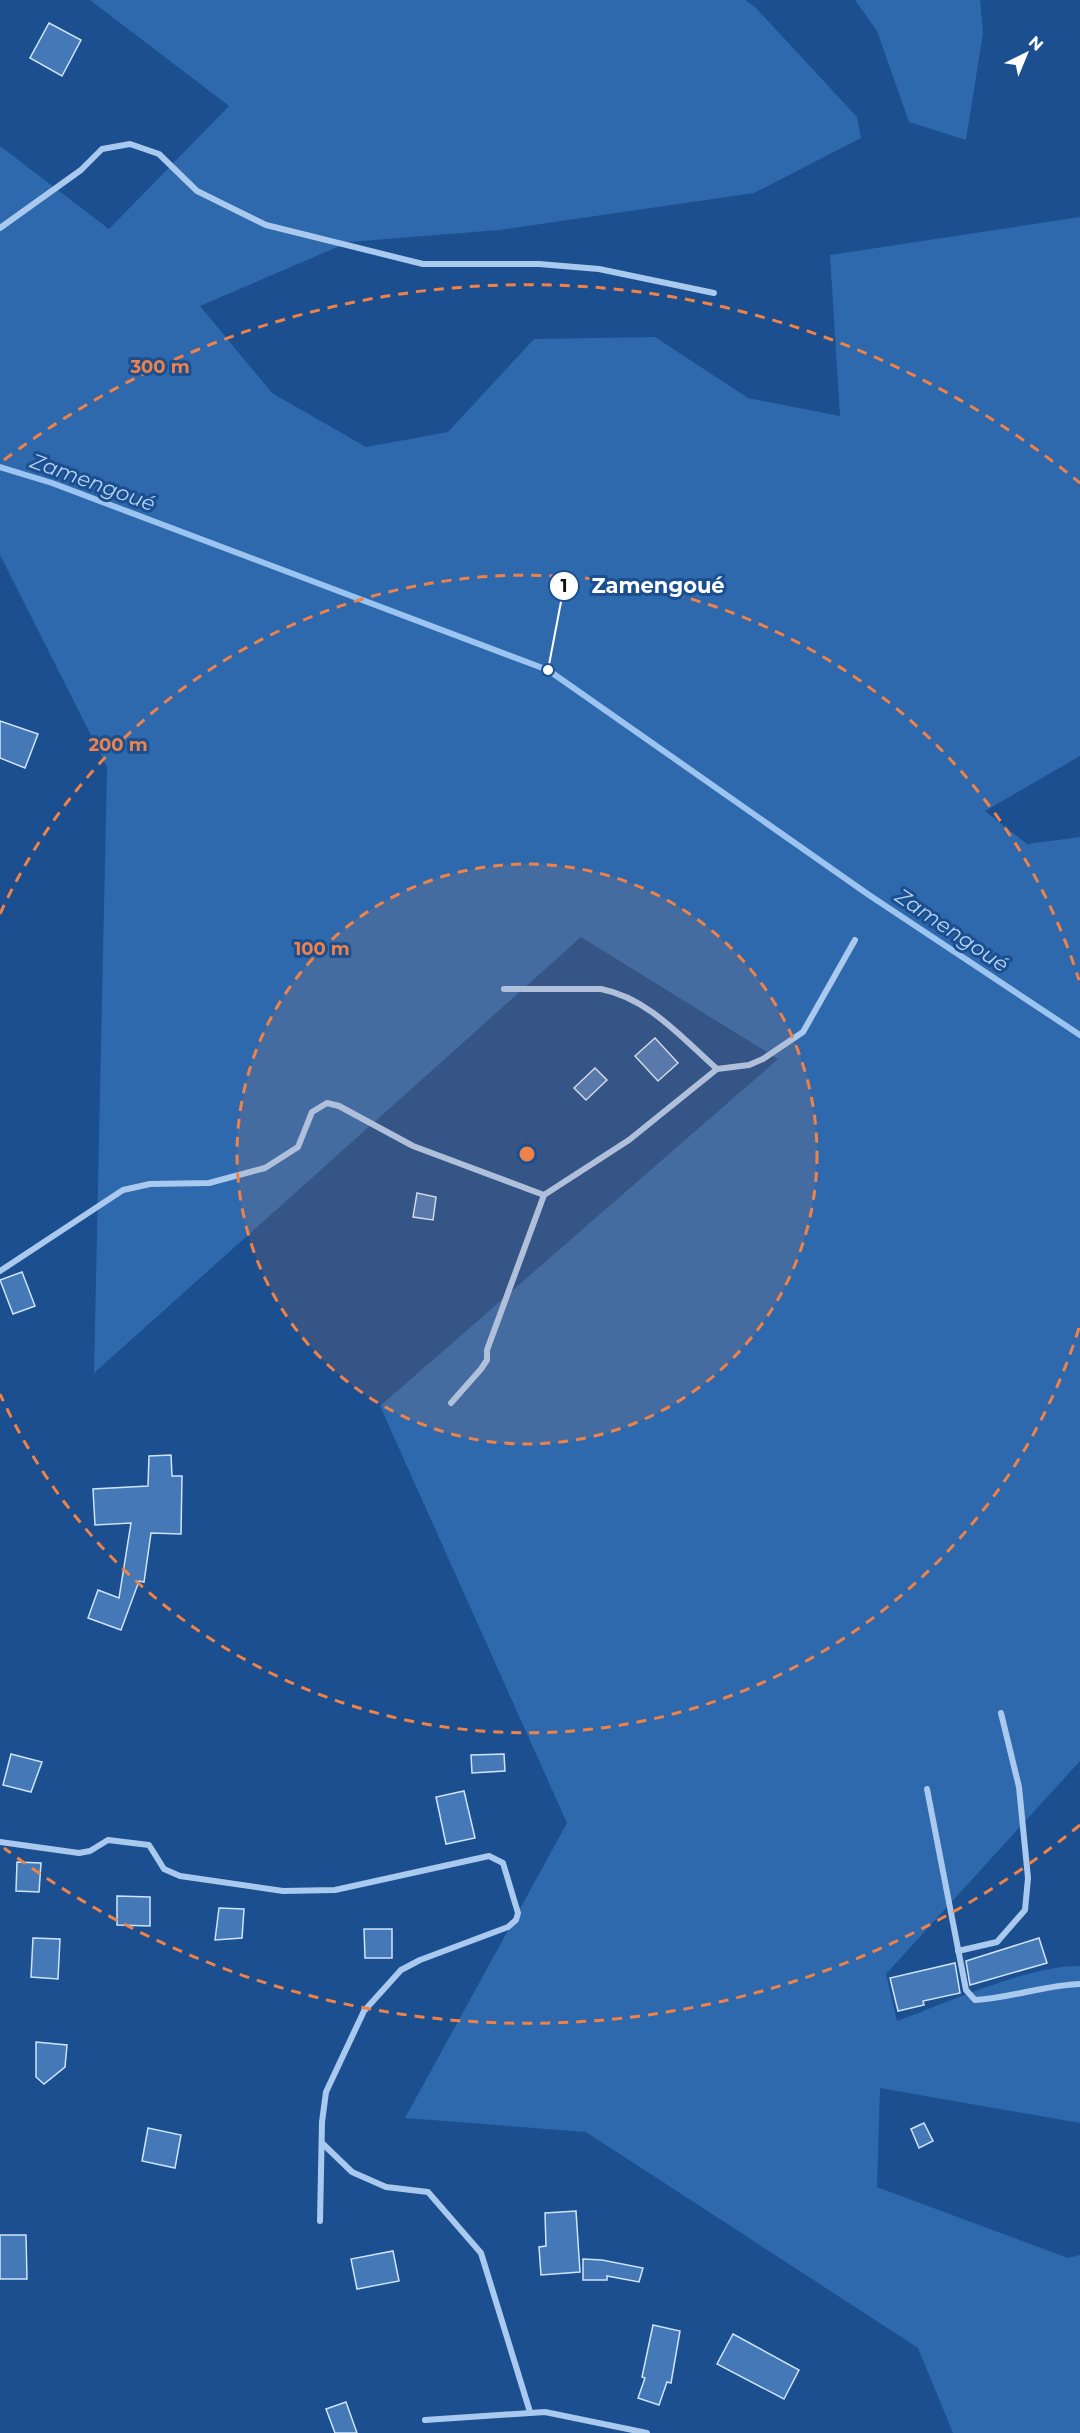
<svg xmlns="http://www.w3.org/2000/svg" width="1080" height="2433" viewBox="0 0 1080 2433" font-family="Montserrat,sans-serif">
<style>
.green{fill:#2e69ad}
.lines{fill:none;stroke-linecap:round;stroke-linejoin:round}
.stream{stroke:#9cc4f0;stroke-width:6}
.building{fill:#4478b7;stroke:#cfe3fa;stroke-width:1.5}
.street{stroke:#a9c9ee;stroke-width:6}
.ring{fill:none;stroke:#ee8249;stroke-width:3;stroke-dasharray:10 8}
.labels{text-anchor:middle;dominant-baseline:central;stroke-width:6;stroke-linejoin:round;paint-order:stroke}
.water-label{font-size:21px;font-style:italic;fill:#b5d3f5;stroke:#1b4f8f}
.centre{fill:#ee8249;stroke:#1b4f8f;stroke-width:3}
.ring-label{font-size:18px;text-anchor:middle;font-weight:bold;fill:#ee8249;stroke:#1b4f8f;stroke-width:6;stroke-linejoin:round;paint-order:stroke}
.leader{fill:none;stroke:#fff;stroke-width:2}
.callout-dot{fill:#fff;stroke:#1b4f8f;stroke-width:2}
.mark-label{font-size:18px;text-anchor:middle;font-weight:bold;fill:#111}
.callout-label{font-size:21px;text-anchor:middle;font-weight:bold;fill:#fff;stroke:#1b4f8f;stroke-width:6;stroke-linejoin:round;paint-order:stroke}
</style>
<rect width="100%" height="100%" fill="#1b4f8f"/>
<g class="green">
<path d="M90 0H745L755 7 857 117 861 138 754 193 499 230 349 242 200 306 272 393 366 447 448 432 534 339 655 337 748 398 840 416 830 255 1080 217V756L985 811 1027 844 1080 837V1761L886 1974 897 2021C946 2003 1030 1965 1080 1966V2123L880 2088 877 2187 1068 2258 1080 2255V2433H953L918 2348 586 2132 405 2118 567 1823 380 1406 778 1059 581 937 94 1373 107 767 0 555V146L109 229 229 106Z"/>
<path d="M855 0H980L983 33 966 140 909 122 877 31Z"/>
</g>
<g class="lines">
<path class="stream" d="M0 467 52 483 548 670 869 895 1080 1035"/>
</g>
<g class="building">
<path d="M49 23 81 40 62 76 30 58Z"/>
<path d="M0 721 38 734 25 768 0 758Z"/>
<path d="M655 1038 678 1063 658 1081 635 1056Z"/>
<path d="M595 1068 607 1080 586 1100 574 1088Z"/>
<path d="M417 1193 436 1197 433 1220 413 1217Z"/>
<path d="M22 1272 35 1306 13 1314 0 1280Z"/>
<path d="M171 1455 172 1476H182L181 1534 151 1533 144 1582 139 1581 121 1630 88 1618 98 1590 119 1598 131 1523 95 1525 93 1489 148 1486 149 1456Z"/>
<path d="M11 1754 42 1762 31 1792 3 1785Z"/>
<path d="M504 1754 505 1771 472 1773 471 1755Z"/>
<path d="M464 1791 475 1838 446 1844 436 1797Z"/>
<path d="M17 1862 41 1863 39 1892 16 1891Z"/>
<path d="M117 1896 150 1897V1926L117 1925Z"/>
<path d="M219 1908 244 1909 242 1938 215 1940Z"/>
<path d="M364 1929H392V1958H365Z"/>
<path d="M33 1938 60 1939 58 1979 31 1977Z"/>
<path d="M1039 1938 1047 1963 970 1985 966 1961Z"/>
<path d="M955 1963 960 1993 923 2001 924 2005 898 2011 890 1978Z"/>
<path d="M36 2042 67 2045 65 2067 44 2084 36 2077Z"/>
<path d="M924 2123 933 2141 919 2148 911 2129Z"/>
<path d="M148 2128 181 2135 175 2168 142 2161Z"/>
<path d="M576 2211 580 2272 541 2275 539 2247 546 2246 545 2213Z"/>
<path d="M0 2235H26L27 2279H0Z"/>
<path d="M393 2251 399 2281 357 2289 351 2259Z"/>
<path d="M583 2259 602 2260 643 2268 639 2282 607 2276V2280H583Z"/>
<path d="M653 2325 680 2331 671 2383 667 2382 659 2405 638 2398 645 2378 642 2377Z"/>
<path d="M733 2334 799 2370 784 2399 717 2364Z"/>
<path d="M346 2402 357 2433H335L326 2409Z"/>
</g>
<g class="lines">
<g class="street">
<path d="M0 228 81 170 102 149 130 144 159 154 197 191 266 225 423 264H539L599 269 714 293"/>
<path d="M504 989H601C648 998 682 1038 717 1069"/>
<path d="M0 1271 123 1190 150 1184 209 1183 265 1168 298 1147 312 1112 327 1103 339 1106 413 1146 544 1195"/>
<path d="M451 1403 481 1369 487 1360V1350L544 1195 629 1140 717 1069 749 1065 763 1059 803 1032 855 940"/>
<path d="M927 1789 966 1990 975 2000C1011 1998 1045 1985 1080 1984"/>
<path d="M0 1842 79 1853 90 1851 108 1840 149 1845 164 1869 180 1876 283 1891 335 1890 489 1856 503 1863 518 1913 516 1920 508 1927 420 1960 401 1970 364 2011 326 2092 322 2122 320 2221"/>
<path d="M958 1951 997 1942 1025 1910 1028 1878 1019 1787 1001 1713"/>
<path d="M322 2143 352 2172 386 2187 428 2192 481 2253 530 2412"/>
<path d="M425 2420 545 2412 647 2433"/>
</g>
</g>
<circle cx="527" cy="1154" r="290" fill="#ee8249" fill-opacity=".12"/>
<g class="ring">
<circle cx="527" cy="1154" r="290"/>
<path d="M1079 1328A579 579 0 0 1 0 1394M0 914A579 579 0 0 1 1079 980"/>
<path d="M1080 1825A869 869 0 0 1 4 1848M4 460A869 869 0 0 1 1080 483"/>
</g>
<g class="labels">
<g class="water-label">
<text transform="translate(93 482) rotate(20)">Zamengoué</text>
<text transform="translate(952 930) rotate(34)">Zamengoué</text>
</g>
</g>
<circle cx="527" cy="1154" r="9" class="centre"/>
<g class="ring-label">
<text x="160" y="373">300 m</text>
<text x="118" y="751">200 m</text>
<text x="322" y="955">100 m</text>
</g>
<path class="leader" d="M548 670L564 586"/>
<g class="callout-dot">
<circle cx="548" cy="670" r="6"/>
<circle cx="564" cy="586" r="15"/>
</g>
<g class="mark-label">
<text x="564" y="592">1</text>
</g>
<g class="callout-label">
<text x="658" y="593">Zamengoué</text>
</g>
<g transform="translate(1026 54) rotate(43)" stroke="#1b4f8f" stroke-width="4.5" paint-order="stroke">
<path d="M0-4.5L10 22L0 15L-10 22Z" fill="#ffffff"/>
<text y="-9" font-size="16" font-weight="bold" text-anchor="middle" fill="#ffffff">N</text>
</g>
</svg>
